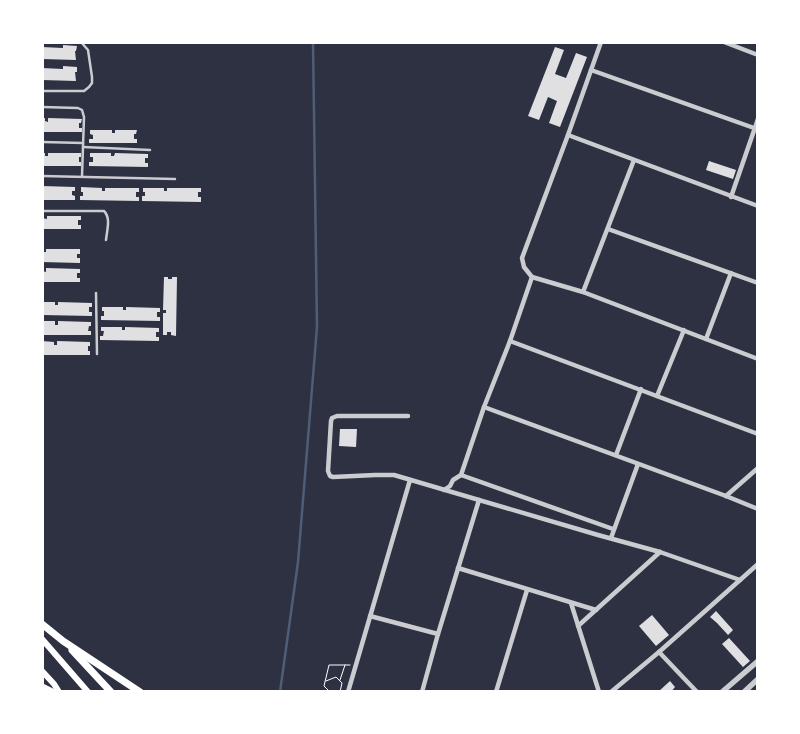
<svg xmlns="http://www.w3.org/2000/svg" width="800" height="734" viewBox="0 0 800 734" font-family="'Golos Text',sans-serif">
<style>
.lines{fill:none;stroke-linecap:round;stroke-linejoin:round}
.stream{stroke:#4f5d75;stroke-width:2.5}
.building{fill:#e0e0e3}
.path{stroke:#fff;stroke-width:1}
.service{stroke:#caccd0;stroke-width:2.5}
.minor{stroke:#caccd0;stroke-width:4.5}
.tertiary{stroke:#caccd0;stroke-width:5.5}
.secondary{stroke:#fff;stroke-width:6}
.primary{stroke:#fff;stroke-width:7}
</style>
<rect width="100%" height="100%" fill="#2d3142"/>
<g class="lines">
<path class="stream" d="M280 692 298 562 317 327 313 42"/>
</g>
<g class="building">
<path d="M63 45 77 46 76 51H75L76 60 42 59V47L63 48Z"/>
<path d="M555 47 564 50 555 74 566 78 576 53 587 57 560 127 549 123 557 101 548 97 539 120 528 116Z"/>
<path d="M63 66 77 67V72H75L76 81 42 80V68L63 69Z"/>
<path d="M42 118H45V121L48 122V118L82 119 81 123H79V128H82V132H42Z"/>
<path d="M90 130H112V133H115V130H137L136 134H134V139H137V143H89V139H93V135L90 134Z"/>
<path d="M42 153H45V156H48V153H81V157H79V162H81V166H42Z"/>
<path d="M90 153H111V156H114L115 153 148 154V158H145V163H148V167L89 166V162H93V157H90Z"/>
<path d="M709 161 736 170 733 179 706 170Z"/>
<path d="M42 186 75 187V191H72V195L75 196V200H42Z"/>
<path d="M81 187 102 188V191H105V188H139V192H136V197H139V201L80 200V196H83V192H81Z"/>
<path d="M143 188H164V191H167V188H201V192H198V197H201V202L142 201V196H145V192H143Z"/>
<path d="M47 216H81V220H78V225H81V229H42V218L47 219Z"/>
<path d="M46 249H80V254H77V258H80V263L42 262V252H46Z"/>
<path d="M46 268 80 269V273H77V278H80V282H42V271L46 272Z"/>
<path d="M164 277H168V279H172V277H177L176 336 171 335V332H167V335H163V313H166V310H163Z"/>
<path d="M42 302H55V305H58V302L92 303V307H89V312H92V316L42 315Z"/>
<path d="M102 307H123V310H126V307L160 308V312H157V317H160V321L101 320V316H104V311H102Z"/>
<path d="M42 321H55V325H58V321L91 322V326H89L88 331H91V335H42Z"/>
<path d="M101 327H122V330H125V327L159 328V332H156V337H159V341L100 340V336H103L104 331H101Z"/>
<path d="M42 341 54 342V345H57V341L90 342V346H88V351H90V355H42Z"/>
<path d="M340 429H357L356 447 339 446Z"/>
<path d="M716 611 733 630 728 635 717 623 710 617Z"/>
<path d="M652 615 669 635 656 646 639 626Z"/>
<path d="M729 638 750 661 743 667 722 644Z"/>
<path d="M670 681 675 687 671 692H658Z"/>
</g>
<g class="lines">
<g class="path">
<path d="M340 680 345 665"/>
<path d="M326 681 336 677 342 683 340 692"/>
<path d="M330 692 324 686 329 665H350"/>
</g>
<g class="service">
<path d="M42 91H84L89 87 92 83V77L88 50 81 42"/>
<path d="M42 107 78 108 82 110 84 117 82 176"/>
<path d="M42 142 83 143"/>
<path d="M83 147 150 150"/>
<path d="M42 176 175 179"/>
<path d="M42 211H104C111 218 107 230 106 240"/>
<path d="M96 293 97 354"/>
</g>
<g class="minor">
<path d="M601 42 568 135 522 258 524 267 532 277 583 292 758 359"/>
<path d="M724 42 758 55"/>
<path d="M591 70 754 128"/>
<path d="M568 135 758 206"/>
<path d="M731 197 758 119"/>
<path d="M608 229 758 283"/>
<path d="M583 292 634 160"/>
<path d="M706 339 731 273"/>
<path d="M510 341 758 434"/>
<path d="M657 396 684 330"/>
<path d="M484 407 726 496 758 509"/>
<path d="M408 416H337L332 418 331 421 328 471 330 476 333 477 375 475H394L598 535 660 552 740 580"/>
<path d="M616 455 641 389"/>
<path d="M461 475 613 529"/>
<path d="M444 490 450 486 453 480 461 475 484 407 510 341 532 277"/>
<path d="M726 496 758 468"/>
<path d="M611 538 638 464"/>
<path d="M458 568 596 610"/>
<path d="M571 603 599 692"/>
<path d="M370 616 438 634"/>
<path d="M578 626 660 552"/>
<path d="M659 652 697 692"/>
<path d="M348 692 410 480"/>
<path d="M422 692 438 634 479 500"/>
<path d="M496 692 527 590"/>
<path d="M611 692 659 652 758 564"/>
</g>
<g class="tertiary">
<path d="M722 692 758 661"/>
<path d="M744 692 758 679"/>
</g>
<g class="secondary">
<path d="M42 639 88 692"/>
<path d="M42 671 54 684 59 692"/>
</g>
<g class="primary">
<path d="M42 624 63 641 140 692"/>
<path d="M72 650 111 692"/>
<path d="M42 687 52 692"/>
</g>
</g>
<rect width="800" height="734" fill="none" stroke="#ffffff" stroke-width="88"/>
</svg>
